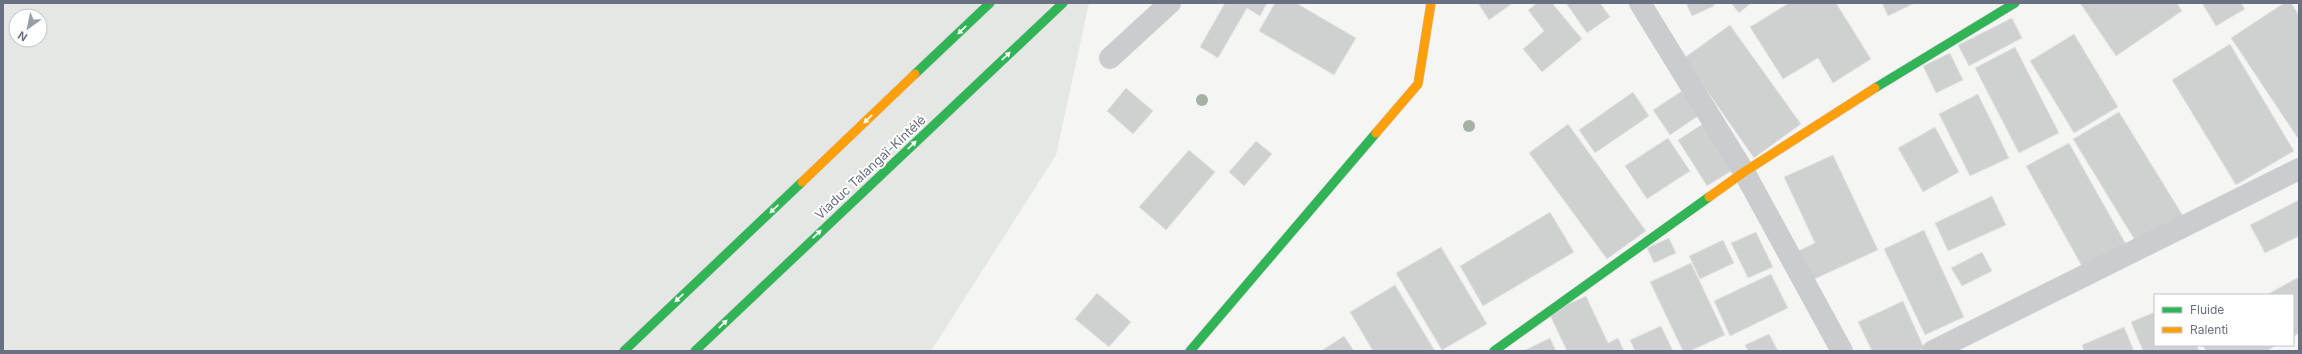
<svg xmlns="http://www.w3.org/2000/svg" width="2302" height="354" viewBox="0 0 2302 354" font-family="Inter,sans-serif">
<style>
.green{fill:#e4e7e3;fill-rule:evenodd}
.building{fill:#cfd0d0;stroke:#e4e4e4}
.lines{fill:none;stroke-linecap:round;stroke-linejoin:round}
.fast-casing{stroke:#d1d1d2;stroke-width:10}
.slow-casing{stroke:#d1d1d2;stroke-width:10}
.street{stroke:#cbcccd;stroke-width:22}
.fast{stroke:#30b455;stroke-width:9}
.slow{stroke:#ff9f0a;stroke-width:9}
.tree{fill:#a6b1a6}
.oneway{fill:#fff}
.labels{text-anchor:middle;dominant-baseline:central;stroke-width:4;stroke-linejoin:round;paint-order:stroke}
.street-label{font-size:13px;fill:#687081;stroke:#fff}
</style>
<rect width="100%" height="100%" fill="#f5f5f4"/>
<path class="green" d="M3 3H1089L1056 155 931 351H3ZM16 16H40V40H16Z"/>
<g class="building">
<path d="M1225 3H1267L1260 16 1247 8 1218 58 1200 47Z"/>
<path d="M1275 3H1296L1356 38 1334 75 1259 31Z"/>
<path d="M1478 3H1513L1489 20Z"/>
<path d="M1537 3H1552L1582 39 1542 72 1523 49 1544 31 1528 10Z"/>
<path d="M1566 3H1600L1610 17 1587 33Z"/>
<path d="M1686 3H1713L1714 6 1692 16Z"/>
<path d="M1731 3H1751L1739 13Z"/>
<path d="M1789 3H1836L1871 59 1833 83 1818 58 1783 79 1750 27Z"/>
<path d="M1882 3H1915L1888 16Z"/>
<path d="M2080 3H2177L2182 11 2116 56Z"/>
<path d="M2202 3H2241L2245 9 2216 26Z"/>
<path d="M2284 3H2291L2299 15V140L2231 38Z"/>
<path d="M2012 18 2022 38 1969 66 1958 45Z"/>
<path d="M1730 25 1801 124 1754 158 1684 58Z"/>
<path d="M2074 34 2118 107 2074 133 2030 61Z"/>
<path d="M2230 44 2294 151 2236 185 2172 80Z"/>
<path d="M2015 47 2059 133 2019 153 1975 68Z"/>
<path d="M1950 53 1963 80 1936 93 1923 66Z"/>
<path d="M1126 88 1153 111 1133 134 1107 111Z"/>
<path d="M1685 89 1701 114 1670 135 1653 110Z"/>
<path d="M1633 92 1649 116 1595 153 1579 130Z"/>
<path d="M1978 94 2009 158 1970 176 1939 114Z"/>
<path d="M2119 112 2185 219 2139 247 2073 139Z"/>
<path d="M1706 122 1736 168 1707 186 1678 140Z"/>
<path d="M1568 124 1646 231 1607 259 1529 153Z"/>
<path d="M1935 127 1959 172 1923 192 1898 148Z"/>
<path d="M1668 138 1690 171 1647 199 1625 166Z"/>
<path d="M1256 141 1272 154 1244 186 1229 172Z"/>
<path d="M2069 143 2127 246 2084 270 2026 166Z"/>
<path d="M1189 150 1215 172 1166 230 1139 207Z"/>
<path d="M1833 155 1878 250 1808 282 1794 253 1815 243 1784 177Z"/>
<path d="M1992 196 2006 225 1948 251 1935 223Z"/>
<path d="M2299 200V236L2265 253 2250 225Z"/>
<path d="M1550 212 1574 252 1483 306 1460 266Z"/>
<path d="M1924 230 1964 317 1925 335 1884 249Z"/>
<path d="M1756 232 1773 267 1748 278 1731 243Z"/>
<path d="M1669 238 1676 253 1654 263 1647 248Z"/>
<path d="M1723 240 1734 263 1700 279 1689 256Z"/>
<path d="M1441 247 1487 324 1442 350 1396 273Z"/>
<path d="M1982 252 1992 271 1962 286 1951 268Z"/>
<path d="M1691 263 1725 335 1690 351H1683L1650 282Z"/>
<path d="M1771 274 1788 308 1730 336 1714 301Z"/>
<path d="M2299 277V333L2293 337V295H2266Z"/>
<path d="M1395 285 1435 351H1373L1350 312Z"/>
<path d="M1097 293 1131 322 1109 347 1075 319Z"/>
<path d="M1586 296 1608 343 1618 338 1624 351H1567L1549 313Z"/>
<path d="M1903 301 1924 348 1918 351H1872L1858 322Z"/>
<path d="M2155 312V345H2197L2199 351H2143L2131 322Z"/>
<path d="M1661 326 1673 351H1635L1630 340Z"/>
<path d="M2124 327 2134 351H2084L2082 345Z"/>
<path d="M1769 334 1778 351H1748L1745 345Z"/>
<path d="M1344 336 1354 351H1321Z"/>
<path d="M1550 338 1556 351H1523Z"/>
<path d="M2203 345H2277L2267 351H2206Z"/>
</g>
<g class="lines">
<g class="fast-casing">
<g id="fast">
<path d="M915 74 990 3"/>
<path d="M1875 88 2015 3"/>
<path d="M624 351 802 182"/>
<path d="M695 351 1063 3"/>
<path d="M1190 351 1376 133"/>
<path d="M1494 351 1709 197"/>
</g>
</g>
<g class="slow-casing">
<g id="slow">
<path d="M1376 133 1418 84 1431 3"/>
<path d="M802 182 915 74"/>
<path d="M1709 197 1744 172 1875 88"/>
</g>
</g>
<g class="street">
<path d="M1640 3 1744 172 1842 351"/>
<path d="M1110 58 1170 3"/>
<path d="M1933 351 2299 169"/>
</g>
<use href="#fast" class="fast"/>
<use href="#slow" class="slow"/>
</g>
<g class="tree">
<circle cx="1202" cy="100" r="6"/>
<circle cx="1469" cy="126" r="6"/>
</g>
<defs><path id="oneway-solid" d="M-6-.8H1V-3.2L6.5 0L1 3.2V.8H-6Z"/></defs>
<g class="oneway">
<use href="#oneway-solid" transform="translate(962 30) rotate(136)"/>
<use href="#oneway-solid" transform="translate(1006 56) rotate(-43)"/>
<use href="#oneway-solid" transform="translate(868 119) rotate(136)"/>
<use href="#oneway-solid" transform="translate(912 145) rotate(-43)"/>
<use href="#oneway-solid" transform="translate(774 209) rotate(137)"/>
<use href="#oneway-solid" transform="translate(817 234) rotate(-44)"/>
<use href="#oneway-solid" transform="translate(679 298) rotate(137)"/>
<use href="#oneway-solid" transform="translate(723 324) rotate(-44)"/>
</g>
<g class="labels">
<g class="street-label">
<text transform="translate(870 167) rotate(-43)">Viaduc Talangaï-Kintélé</text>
</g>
</g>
<rect width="2302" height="354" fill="none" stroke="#687081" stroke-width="8"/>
<rect x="2154" y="294" width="140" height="52" fill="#ffffff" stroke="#c3c6cd"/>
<rect x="2162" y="307" width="20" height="6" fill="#30b455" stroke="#c3c6cd"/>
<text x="2190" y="314" font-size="12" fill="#687081">Fluide</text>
<rect x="2162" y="327" width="20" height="6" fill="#ff9f0a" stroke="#c3c6cd"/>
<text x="2190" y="334" font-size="12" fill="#687081">Ralenti</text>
<g transform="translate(28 28) rotate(213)"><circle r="19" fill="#ffffff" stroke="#c3c6cd"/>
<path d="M0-3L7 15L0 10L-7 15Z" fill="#999fa9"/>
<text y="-6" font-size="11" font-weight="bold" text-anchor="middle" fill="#687081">N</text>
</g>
</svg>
